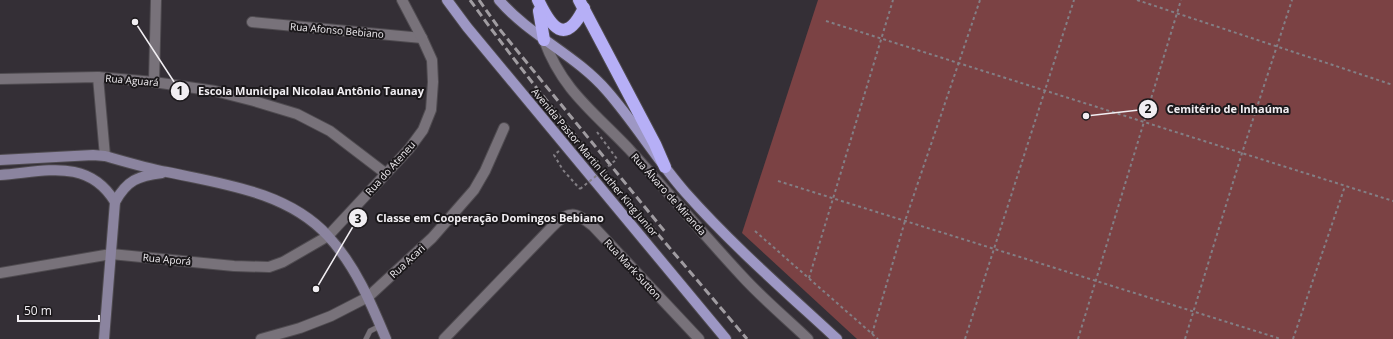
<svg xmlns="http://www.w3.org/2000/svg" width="1393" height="339" viewBox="0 0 1393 339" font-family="'Open Sans',sans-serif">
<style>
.green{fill:#7b4244}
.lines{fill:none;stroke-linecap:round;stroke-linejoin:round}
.service-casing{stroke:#4f4b50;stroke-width:6}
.minor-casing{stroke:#4f4b50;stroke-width:12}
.tertiary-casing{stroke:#4f4b50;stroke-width:12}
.secondary-casing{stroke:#4f4b50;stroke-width:12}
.primary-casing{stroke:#4f4b50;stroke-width:12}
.motorway-casing{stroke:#4f4b50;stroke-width:14}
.path{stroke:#837f85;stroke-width:2;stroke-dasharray:3 3;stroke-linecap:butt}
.service{stroke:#78727a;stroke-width:5}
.minor{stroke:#78727a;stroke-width:10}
.tertiary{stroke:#78727a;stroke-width:10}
.secondary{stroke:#8b849f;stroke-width:10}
.primary{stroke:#9d97c4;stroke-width:10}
.motorway{stroke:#b6aff6;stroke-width:12}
.rail{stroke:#a09ca1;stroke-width:3;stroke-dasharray:8 4;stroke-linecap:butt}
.path-bridge{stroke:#837f85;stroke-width:2;stroke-dasharray:3 3;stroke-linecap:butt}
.labels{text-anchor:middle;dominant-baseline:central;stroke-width:4;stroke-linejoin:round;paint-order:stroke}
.street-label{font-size:10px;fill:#f1eef2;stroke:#1b181b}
.leader{fill:none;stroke:#f1eef2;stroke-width:1.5}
.callout-dot{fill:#f1eef2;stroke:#1b181b;stroke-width:1.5}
.mark-label{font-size:12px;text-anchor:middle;font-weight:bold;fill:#111}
.callout-label{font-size:11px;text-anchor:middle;font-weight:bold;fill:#f1eef2;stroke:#1b181b;stroke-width:4;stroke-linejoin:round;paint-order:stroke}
</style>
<rect width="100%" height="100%" fill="#342f36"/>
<path class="green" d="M818 0H1393V339H857L742 233Z"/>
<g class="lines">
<g class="service-casing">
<path id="service" d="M366 339 370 331 380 326"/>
</g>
<g class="minor-casing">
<g id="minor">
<path d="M252 22 422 38"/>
<path d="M98 77 105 156"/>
<path d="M0 79 98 77 154 82 215 91 254 101 297 114 330 131 385 173"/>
<path d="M154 82 156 0"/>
<path d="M0 273 111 254 234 266 269 267 283 262 328 236 409 149 423 130 431 110 433 82 432 60 422 38 402 0"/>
<path d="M261 339 300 328 331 316 368 297 432 238 474 190 485 171 504 128"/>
<path d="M444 339 551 228C569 210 574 211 593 226L699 339"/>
</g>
</g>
<g class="tertiary-casing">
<path id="tertiary" d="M544 40C562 90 594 112 629 149 667 191 703 234 742 276 762 298 786 318 808 339"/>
</g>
<g class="secondary-casing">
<g id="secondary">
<path d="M0 160 93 155 105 156C126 162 146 168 167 172 223 184 288 192 328 236 355 265 371 303 386 339"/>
<path d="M0 175C44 172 88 157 115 202"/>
<path d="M104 339 115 202C127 180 138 176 162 173"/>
</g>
</g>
<g class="primary-casing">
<g id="primary">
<path d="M447 0 467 27 726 339"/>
<path d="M499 0C530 36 576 55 607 91 635 123 657 160 685 192 732 245 785 291 837 339"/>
</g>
</g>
<g class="motorway-casing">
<g id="motorway">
<path d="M538 0C551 27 565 47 584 8"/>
<path d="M579 0 655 144 665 167"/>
<path d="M539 11 544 40"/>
</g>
</g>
<g class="path">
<path d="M1137 0 1393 85"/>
<path d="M826 21 1393 201"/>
<path d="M597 132 617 159"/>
<path d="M559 151 554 155 563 170 580 189"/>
<path d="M778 181 1281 339"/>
<path d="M755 231 878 339"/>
<path d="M809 278 893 0"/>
<path d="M872 334 905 221 980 0"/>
<path d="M965 339 1074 0"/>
<path d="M1078 339 1181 0"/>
<path d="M1185 339 1242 153 1292 0"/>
<path d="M1293 339 1345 186"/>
</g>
<use href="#service" class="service"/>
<use href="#minor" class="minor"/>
<use href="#tertiary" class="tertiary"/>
<use href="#secondary" class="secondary"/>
<use href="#primary" class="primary"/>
<use href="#motorway" class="motorway"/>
<g class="rail">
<path d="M470 0C555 118 653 227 747 339"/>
<path d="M479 0 501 31 666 233"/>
</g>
<path class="path-bridge" d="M580 189 617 159"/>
</g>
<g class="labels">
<g class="street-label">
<text transform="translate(337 30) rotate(5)">Rua Afonso Bebiano</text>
<text transform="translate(132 80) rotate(5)">Rua Aguará</text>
<text transform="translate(595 162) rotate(50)">Avenida Pastor Martin Luther King Junior</text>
<text transform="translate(390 168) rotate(-48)">Rua do Ateneu</text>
<text transform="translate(669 194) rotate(48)">Rua Álvaro de Miranda</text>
<text transform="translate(167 259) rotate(5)">Rua Aporá</text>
<text transform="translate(407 261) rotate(-43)">Rua Acari</text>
<text transform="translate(633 269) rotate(47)">Rua Mark Sutton</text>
</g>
</g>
<path class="leader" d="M135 22L180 91M1086 116L1148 109M316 289L358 218"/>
<g class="callout-dot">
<circle cx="135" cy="22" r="4"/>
<circle cx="1086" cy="116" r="4"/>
<circle cx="316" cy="289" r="4"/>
<circle cx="180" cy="91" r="10"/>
<circle cx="1148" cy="109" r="10"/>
<circle cx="358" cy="218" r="10"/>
</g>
<g class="mark-label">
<text x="180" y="95">1</text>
<text x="1148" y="113">2</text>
<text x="358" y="223">3</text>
</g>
<g class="callout-label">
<text x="311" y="95">Escola Municipal Nicolau Antônio Taunay</text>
<text x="1228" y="113">Cemitério de Inhaúma</text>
<text x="490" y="222">Classe em Cooperação Domingos Bebiano</text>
</g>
<path d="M18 315v6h81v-6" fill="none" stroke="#f1eef2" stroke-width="2"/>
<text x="24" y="315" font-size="12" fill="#f1eef2" stroke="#1b181b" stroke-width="3" paint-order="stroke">50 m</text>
</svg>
